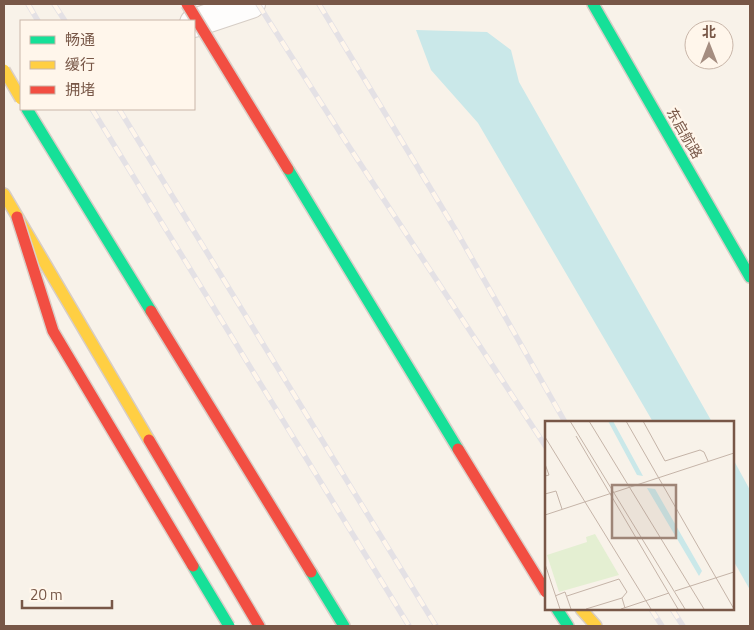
<svg xmlns="http://www.w3.org/2000/svg" width="754" height="630" viewBox="0 0 754 630" font-family="'Titillium Web','Noto Sans SC',sans-serif">
<style>
.water{fill:#cae8e9}
.lines{fill:none;stroke-linecap:round;stroke-linejoin:round}
.street-casing{stroke:#d6cdc6;stroke-width:30}
.fast-casing{stroke:#d7cdc6;stroke-width:14}
.slow-casing{stroke:#d7cdc6;stroke-width:14}
.jam-casing{stroke:#d7cdc6;stroke-width:14}
.street{stroke:#fefdfc;stroke-width:28}
.fast{stroke:#16e098;stroke-width:11}
.slow{stroke:#ffcf43;stroke-width:11}
.jam{stroke:#f24e42;stroke-width:11}
.rail-casing{stroke:#e4e1e5;stroke-width:5.5}
.rail{stroke:#fff6eb;stroke-width:4;stroke-dasharray:11;stroke-linecap:butt}
.fast-bridge-casing{stroke:#dacfc8;stroke-width:14;stroke-linecap:butt}
.slow-bridge-casing{stroke:#dacfc8;stroke-width:14;stroke-linecap:butt}
.jam-bridge-casing{stroke:#dacfc8;stroke-width:14;stroke-linecap:butt}
.fast-bridge{stroke:#16e098;stroke-width:11}
.slow-bridge{stroke:#ffcf43;stroke-width:11}
.jam-bridge{stroke:#f24e42;stroke-width:11}
.labels{text-anchor:middle;dominant-baseline:central;stroke-width:4.5;stroke-linejoin:round;paint-order:stroke}
.street-label{font-size:14px;fill:#785747;stroke:#fff6eb}
.inset-road{fill:none;stroke:#c5b4a8;stroke-width:1}
.view{fill:#9e8577;fill-opacity:0.15;stroke:#9e8577;stroke-width:2.5}
.inset-edge{fill:none;stroke:#785747;stroke-width:2.5}
</style>
<rect width="100%" height="100%" fill="#f8f2e9"/>
<g class="water">
<path d="M416 30 487 32 511 50 519 82 712 422H653L478 123 431 70Z"/>
<path d="M733 459 750 490V590L733 560Z"/>
</g>
<g class="lines">
<g class="street-casing">
<path id="street" d="M194 23 251 4"/>
</g>
<g class="fast-casing">
<g id="fast">
<path d="M593 4 750 277"/>
<path d="M27 109 151 311"/>
<path d="M311 572 344 626"/>
<path d="M557 609 568 626"/>
</g>
</g>
<g class="slow-casing">
<g id="slow">
<path d="M4 194 149 440"/>
<path d="M581 609 596 626"/>
</g>
</g>
<g class="jam-casing">
<g id="jam">
<path d="M151 311 311 572"/>
<path d="M149 440 259 626"/>
</g>
</g>
<use href="#street" class="street"/>
<use href="#fast" class="fast"/>
<use href="#slow" class="slow"/>
<use href="#jam" class="jam"/>
<g class="rail-casing">
<g id="rail">
<path d="M28 4 38 21"/>
<path d="M54 4 65 21"/>
<path d="M258 4 348 145 546 447"/>
<path d="M319 4 458 234 565 422"/>
<path d="M92 109 409 626"/>
<path d="M119 109 436 626"/>
<path d="M651 609 662 626"/>
<path d="M672 609 683 626"/>
</g>
</g>
<use href="#rail" class="rail"/>
<g class="fast-bridge-casing">
<g id="fast-bridge">
<path d="M288 169 458 449"/>
<path d="M193 566 229 626"/>
</g>
</g>
<g class="slow-bridge-casing">
<path id="slow-bridge" d="M4 70 21 99"/>
</g>
<g class="jam-bridge-casing">
<g id="jam-bridge">
<path d="M187 4 288 169"/>
<path d="M17 217 53 331 193 566"/>
<path d="M458 449 546 592"/>
</g>
</g>
<use href="#fast-bridge" class="fast-bridge"/>
<use href="#slow-bridge" class="slow-bridge"/>
<use href="#jam-bridge" class="jam-bridge"/>
</g>
<g class="labels">
<g class="street-label">
<text transform="translate(685 133) rotate(60)">东启航路</text>
</g>
</g>
<g transform="translate(545 421)">
<rect width="189" height="189" fill="#f8f2e9"/>
<path d="M50 113 74 154 14 171 2 134 42 121 41 116Z" fill="#e4efd2"/>
<path d="M63 0H68L98 55 92 54ZM102 67 110 68 157 150 154 155Z" fill="#cae8e9"/>
<path class="inset-road" d="M25 0 140 188M44 0 159 188M81 0 189 188M98 0 120 40 155 29 159 31 163 40M31 15 133 188M0 16 106 188M0 43 4 54 0 55M0 73 11 70 17 88M0 94 189 32M0 143 15 188M130 170 189 151M10 175 20 171 26 188M22 175 74 158 82 171 77 177M41 188 77 177 80 187M76 188 124 172"/>
<path class="view" d="M67 64H131V117H67Z"/>
<rect width="189" height="189" class="inset-edge"/>
</g>
<rect width="754" height="630" fill="none" stroke="#785747" stroke-width="10"/>
<rect x="20" y="20" width="175" height="90" fill="#fff6eb" stroke="#c9b6a9"/>
<rect x="30" y="36" width="25" height="8" fill="#16e098" stroke="#c9b6a9"/>
<text x="65" y="45" font-size="15" fill="#785747">畅通</text>
<rect x="30" y="61" width="25" height="8" fill="#ffcf43" stroke="#c9b6a9"/>
<text x="65" y="70" font-size="15" fill="#785747">缓行</text>
<rect x="30" y="86" width="25" height="8" fill="#f24e42" stroke="#c9b6a9"/>
<text x="65" y="95" font-size="15" fill="#785747">拥堵</text>
<g transform="translate(709 45)"><circle r="24" fill="#fff6eb" stroke="#c9b6a9"/>
<path d="M0-4L9 19L0 12L-9 19Z" fill="#a58d80"/>
<text y="-8" font-size="14" font-weight="bold" text-anchor="middle" fill="#785747">北</text>
</g>
<path d="M22 600v8h90v-8" fill="none" stroke="#785747" stroke-width="2.5"/>
<text x="30" y="600" font-size="15" fill="#785747" stroke="#fff6eb" stroke-width="4" paint-order="stroke">20 m</text>
</svg>
